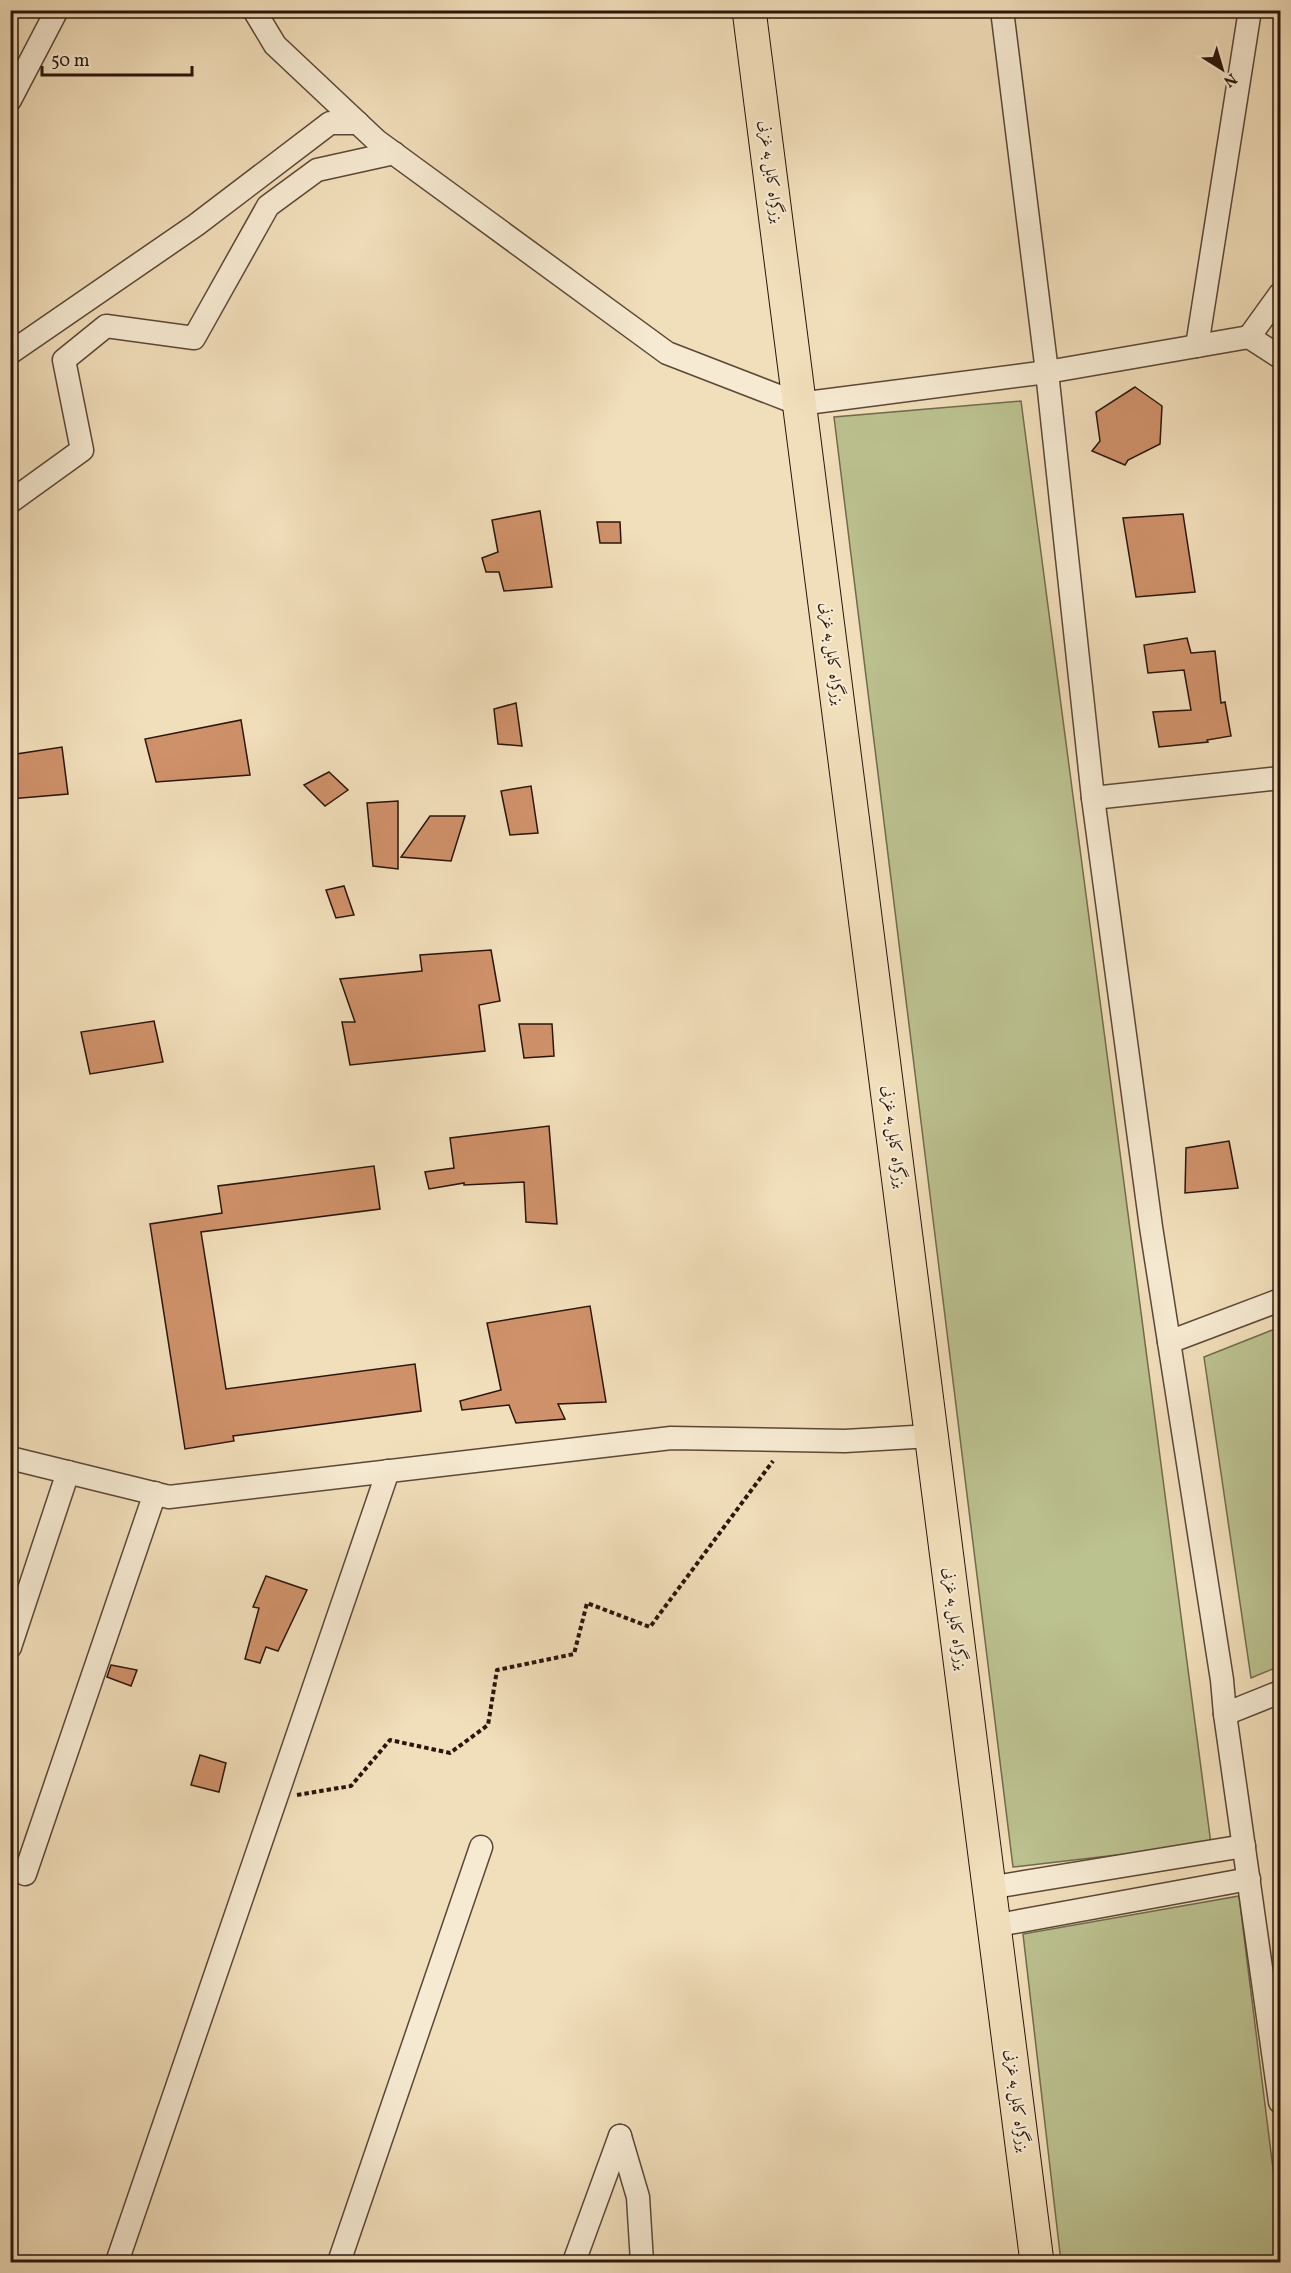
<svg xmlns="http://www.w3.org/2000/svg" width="1291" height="2273" viewBox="0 0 1291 2273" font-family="Vollkorn,Amiri,serif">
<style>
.green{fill:#bbc18f;stroke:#726b4d;stroke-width:1.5}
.building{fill:#cf916a;stroke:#2a150b;stroke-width:1.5}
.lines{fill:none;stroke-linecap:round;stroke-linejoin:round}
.minor-casing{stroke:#5c4737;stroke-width:25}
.highway-casing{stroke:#2a150b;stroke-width:35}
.path{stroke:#2a150b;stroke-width:4;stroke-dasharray:4.5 3;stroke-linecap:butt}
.minor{stroke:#f6ead2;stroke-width:22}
.highway{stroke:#f1deba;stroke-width:33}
.labels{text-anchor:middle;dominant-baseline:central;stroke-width:4.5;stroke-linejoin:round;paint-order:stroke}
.street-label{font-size:16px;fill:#2a150b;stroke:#f6ead2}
</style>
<rect width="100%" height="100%" fill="#f1deba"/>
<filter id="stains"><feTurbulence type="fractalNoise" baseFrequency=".00333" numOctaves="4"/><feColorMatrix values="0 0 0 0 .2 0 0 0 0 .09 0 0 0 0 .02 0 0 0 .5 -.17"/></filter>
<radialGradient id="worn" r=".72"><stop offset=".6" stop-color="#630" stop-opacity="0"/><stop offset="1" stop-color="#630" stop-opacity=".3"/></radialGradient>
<g class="green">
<path d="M1021 401 1211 1844 1013 1867 834 417Z"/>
<path d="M1280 1327V1666L1251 1678 1204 1357Z"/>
<path d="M1239 1896 1280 2225V2262H1061L1023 1934Z"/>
</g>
<g class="building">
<path d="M1135 387 1162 406 1160 444 1128 460 1125 465 1092 451 1100 441 1096 412Z"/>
<path d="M540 511 552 587 504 591 499 572H486L482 558 498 552 492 520Z"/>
<path d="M1183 514 1195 592 1136 597 1123 518Z"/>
<path d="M597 522H620L621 543H600Z"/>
<path d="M1187 638 1191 653 1215 651 1221 703 1225 702 1231 736 1207 740 1208 742 1159 747 1153 712 1191 710 1184 670 1148 673 1144 645Z"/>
<path d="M516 703 522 746 498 744 494 709Z"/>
<path d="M241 720 250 775 156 782 145 739Z"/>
<path d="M62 747 68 794 10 799V755Z"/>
<path d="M329 772 348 790 325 806 304 785Z"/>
<path d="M531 786 538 833 510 835 501 791Z"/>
<path d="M398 801V869L373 866 367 803Z"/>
<path d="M430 816H465L451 861 401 857Z"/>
<path d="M344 886 354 915 336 918 326 890Z"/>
<path d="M491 950 500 1001 479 1005 485 1051 350 1065 342 1022H355L340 979 422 971 420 955Z"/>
<path d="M154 1021 163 1062 90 1074 81 1032Z"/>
<path d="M519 1024H552L554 1056 524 1058Z"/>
<path d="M549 1126 557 1224 526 1222 524 1182 464 1185V1183L429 1189 425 1172 454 1168 450 1138Z"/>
<path d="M1229 1141 1238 1188 1185 1193 1186 1148Z"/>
<path d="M374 1166 380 1209 201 1232 226 1389 415 1364 421 1411 233 1436 234 1441 185 1449 150 1224 222 1213 218 1186Z"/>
<path d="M590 1306 606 1402 558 1404 565 1419 516 1423 509 1405 462 1410 460 1401 501 1390 487 1323Z"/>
<path d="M266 1576 307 1590 278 1651 266 1647 260 1663 245 1659 259 1608 253 1607Z"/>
<path d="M111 1665 137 1670 131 1686 107 1677Z"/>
<path d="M200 1755 226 1763 219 1792 191 1785Z"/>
</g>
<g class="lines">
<g class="minor-casing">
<g id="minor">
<path d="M254 10 275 45 377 141 667 353 799 404 1047 372 1249 337 1280 357"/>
<path d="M1002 10 1047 372 1093 798 1151 1227 1222 1680 1225 1714 1280 2102"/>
<path d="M10 100 57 10"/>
<path d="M1249 337 1280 294"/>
<path d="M1197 346 1250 10"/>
<path d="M10 353 196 225 330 123H358"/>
<path d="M10 502 82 450 64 360 106 326 194 338 268 206 317 170 394 153"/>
<path d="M1093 798 1280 778"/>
<path d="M1169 1342 1280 1300"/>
<path d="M10 1458 169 1497 671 1438 845 1441 931 1436"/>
<path d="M10 1647 68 1472"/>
<path d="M1225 1714 1280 1692"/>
<path d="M25 1874 155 1493"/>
<path d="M988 1888 1244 1846"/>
<path d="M993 1926 1249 1879"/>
<path d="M620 2136 638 2197 642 2262"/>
<path d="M117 2262 388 1471"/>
<path d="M339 2262 481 1847"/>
<path d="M574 2262 620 2136"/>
</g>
</g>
<g class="highway-casing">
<path id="highway" d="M749 10 1037 2262"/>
</g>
<path class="path" d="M297 1795 351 1786 390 1740 450 1753 488 1725 497 1670 574 1654 587 1603 650 1627 773 1461"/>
<use href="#minor" class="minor"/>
<use href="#highway" class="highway"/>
</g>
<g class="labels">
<g class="street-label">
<text transform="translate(770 172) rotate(83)">بزرگراه کابل به غزنی</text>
<text transform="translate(831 654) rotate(83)">بزرگراه کابل به غزنی</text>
<text transform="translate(893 1137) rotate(83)">بزرگراه کابل به غزنی</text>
<text transform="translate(954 1619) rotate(83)">بزرگراه کابل به غزنی</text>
<text transform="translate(1016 2101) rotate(83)">بزرگراه کابل به غزنی</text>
</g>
</g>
<rect width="1291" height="2273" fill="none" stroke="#f1deba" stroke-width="36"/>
<rect x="12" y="12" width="1267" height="2249" fill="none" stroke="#2a150b" stroke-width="3"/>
<rect x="18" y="18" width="1255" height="2237" fill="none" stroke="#2a150b" stroke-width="1.5"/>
<g transform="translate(1222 69) rotate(143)" stroke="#f6ead2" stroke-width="4.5" paint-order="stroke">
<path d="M0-4.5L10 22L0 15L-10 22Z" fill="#2a150b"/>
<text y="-9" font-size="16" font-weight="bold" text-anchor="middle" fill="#2a150b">N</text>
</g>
<path d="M42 66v9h150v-9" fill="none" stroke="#2a150b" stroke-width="3"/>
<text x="51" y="66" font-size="18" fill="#2a150b" stroke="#f6ead2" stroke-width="4.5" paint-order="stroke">50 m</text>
<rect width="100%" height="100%" filter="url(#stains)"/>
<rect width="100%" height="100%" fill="url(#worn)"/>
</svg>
